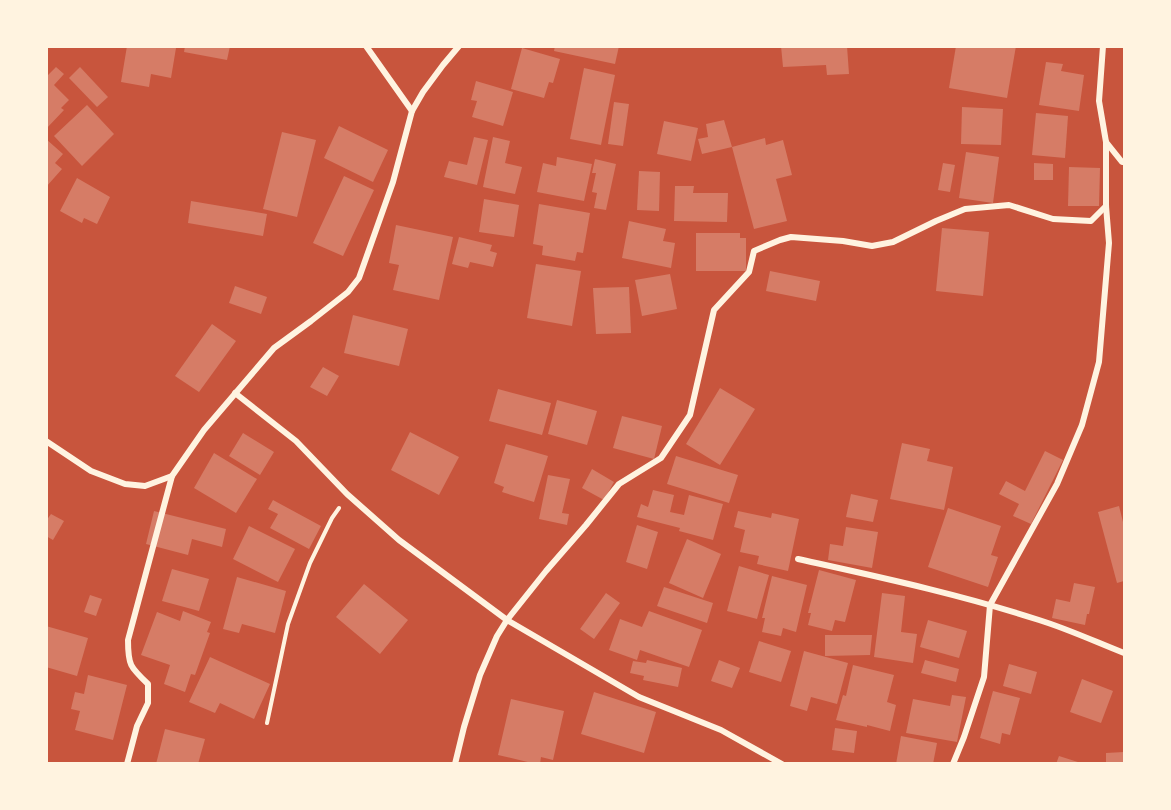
<svg xmlns="http://www.w3.org/2000/svg" width="1171" height="810" viewBox="0 0 1171 810" font-family="'Times New Roman',serif">
<style>
.building{fill:#d67c66}
.lines{fill:none;stroke-linecap:round;stroke-linejoin:round}
.path{stroke:#fff3e0;stroke-width:4}
.minor{stroke:#fff3e0;stroke-width:6}
</style>
<rect width="100%" height="100%" fill="#c8553d"/>
<g class="building">
<path d="M127 46H165L176 48 171 78 151 74 149 87 121 82Z"/>
<path d="M185 46H230L227 60 184 52Z"/>
<path d="M555 46H619L615 64 554 51Z"/>
<path d="M781 46H847L849 74 827 75 826 65 783 67Z"/>
<path d="M956 46H1016L1007 98 949 88Z"/>
<path d="M522 48 560 59 553 83 549 82 544 98 511 89Z"/>
<path d="M1046 62 1063 64 1061 71 1084 75 1079 111 1039 105Z"/>
<path d="M56 67 64 74 54 85 69 100 61 108 64 110 46 129V77Z"/>
<path d="M80 67 108 97 97 107 69 78Z"/>
<path d="M584 68 615 75 601 145 570 139Z"/>
<path d="M476 81 513 92 503 126 472 117 477 101 471 100Z"/>
<path d="M614 102 629 104 623 146 608 144Z"/>
<path d="M87 105 114 134 82 166 54 136Z"/>
<path d="M962 107 1003 109 1001 145 961 144Z"/>
<path d="M1036 113 1068 116 1065 158 1032 155Z"/>
<path d="M724 120 732 147 765 138 766 145 783 140 792 175 776 179 787 221 754 229 732 147 702 154 698 139 708 137 706 124Z"/>
<path d="M664 121 698 128 691 161 657 154Z"/>
<path d="M339 126 388 150 373 182 324 158Z"/>
<path d="M282 132 316 140 297 217 263 209Z"/>
<path d="M474 137 488 140 477 185 444 177 449 161 467 165Z"/>
<path d="M493 137 510 141 505 163 522 167 515 194 483 187Z"/>
<path d="M46 139 63 154 55 163 62 169 46 187Z"/>
<path d="M966 152 999 157 993 203 959 198Z"/>
<path d="M557 157 592 164 584 201 537 192 543 163 556 166Z"/>
<path d="M595 159 616 164 606 210 594 208 597 193 592 192 596 173H592Z"/>
<path d="M943 163 955 165 950 192 938 190Z"/>
<path d="M1034 163 1053 164V180H1034Z"/>
<path d="M1069 167 1100 168 1099 206H1068Z"/>
<path d="M639 171 660 172 659 211 637 210Z"/>
<path d="M344 176 374 190 343 256 313 243Z"/>
<path d="M77 178 110 197 97 224 84 218 82 223 60 211Z"/>
<path d="M675 186H694L693 193H728L727 222 674 221Z"/>
<path d="M484 199 519 205 514 237 479 232Z"/>
<path d="M191 201 267 214 263 236 188 223Z"/>
<path d="M539 204 590 213 583 253 577 252 575 261 542 255 543 246 533 244Z"/>
<path d="M629 221 666 229 663 241 675 243 671 268 622 258Z"/>
<path d="M396 225 453 237 439 300 393 290 399 265 389 263Z"/>
<path d="M942 228 989 232 983 296 936 291Z"/>
<path d="M696 233H740V238H746V271H696Z"/>
<path d="M459 237 492 245 490 251 497 253 493 267 470 262 468 268 452 264Z"/>
<path d="M536 264 581 271 572 326 527 318Z"/>
<path d="M770 271 820 281 816 301 766 291Z"/>
<path d="M670 274 677 309 642 316 635 280Z"/>
<path d="M235 286 267 297 261 314 229 303Z"/>
<path d="M629 287 631 333 596 334 593 288Z"/>
<path d="M353 315 408 329 399 366 344 353Z"/>
<path d="M212 324 236 341 199 392 175 376Z"/>
<path d="M323 367 339 376 327 396 310 387Z"/>
<path d="M720 388 755 409 720 465 686 444Z"/>
<path d="M498 389 551 403 542 435 489 421Z"/>
<path d="M557 400 597 411 587 445 548 434Z"/>
<path d="M622 416 662 426 654 459 613 448Z"/>
<path d="M410 432 459 457 439 495 391 470Z"/>
<path d="M243 433 274 452 260 475 229 456Z"/>
<path d="M902 443 930 449 927 461 953 467 944 510 890 499Z"/>
<path d="M506 444 548 456 534 502 502 492 504 487 494 483Z"/>
<path d="M1045 451 1063 460 1031 524 1013 516 1019 504 999 494 1006 481 1025 491Z"/>
<path d="M214 453 257 479 236 513 194 488Z"/>
<path d="M676 456 738 475 729 503 667 484Z"/>
<path d="M592 469 614 482 604 500 582 488Z"/>
<path d="M548 475 570 479 562 513 569 514 567 525 539 519Z"/>
<path d="M653 490 674 495 670 512 684 515 689 495 723 504 713 540 679 531 680 528 637 517 641 504 648 507Z"/>
<path d="M851 494 878 500 873 522 846 517Z"/>
<path d="M273 500 321 526 309 549 270 528 278 514 268 509Z"/>
<path d="M1119 506 1124 526V581L1117 583 1098 512Z"/>
<path d="M948 508 1001 526 991 555 998 557 988 587 928 567Z"/>
<path d="M154 511 226 529 222 547 192 539 188 555 146 544Z"/>
<path d="M738 511 771 518 772 513 799 519 788 571 757 564 759 556 740 552 745 530 734 527Z"/>
<path d="M51 514 64 521 53 540 46 536V521Z"/>
<path d="M637 525 658 532 647 569 626 562Z"/>
<path d="M249 526 295 549 278 582 233 559Z"/>
<path d="M846 527 878 532 872 568 828 560 830 544 843 546Z"/>
<path d="M687 539 721 554 703 598 669 583Z"/>
<path d="M739 566 769 575 757 619 727 611Z"/>
<path d="M172 569 209 579 199 611 162 601Z"/>
<path d="M819 570 856 580 845 622 835 620 832 631 808 625 811 613H808Z"/>
<path d="M772 576 807 585 796 632 783 628 781 636 762 632 765 618H762Z"/>
<path d="M237 577 286 591 275 633 242 624 239 633 223 629Z"/>
<path d="M1074 583 1095 587 1089 614H1087L1085 625 1052 618 1056 599 1070 602Z"/>
<path d="M364 584 408 620 380 654 336 617Z"/>
<path d="M664 587 713 603 707 623 657 606Z"/>
<path d="M606 593 620 603 594 639 580 629Z"/>
<path d="M882 593 905 596 901 632 917 634 913 663 874 657Z"/>
<path d="M90 595 102 599 96 616 84 612Z"/>
<path d="M183 611 211 622 207 632 210 633 195 675 191 674 185 692 164 684 170 665 141 655 157 612 180 621Z"/>
<path d="M649 611 702 630 689 667 640 650 637 660 609 650 620 619 642 627Z"/>
<path d="M928 620 967 631 959 658 920 647Z"/>
<path d="M46 626 88 638 77 676 46 667Z"/>
<path d="M825 635H872L870 655 825 656Z"/>
<path d="M759 641 791 651 781 682 749 672Z"/>
<path d="M804 651 848 663 837 704 811 697 807 711 790 706Z"/>
<path d="M210 657 270 684 254 719 220 703 215 713 189 702Z"/>
<path d="M647 660 682 668 678 687 643 680 644 676 630 673 633 661 646 663Z"/>
<path d="M719 660 740 668 732 688 711 681Z"/>
<path d="M925 660 959 669 956 682 921 673Z"/>
<path d="M1009 664 1037 672 1031 694 1003 686Z"/>
<path d="M853 665 894 675 887 702 896 705 890 731 867 725V727L836 720 843 695 846 696Z"/>
<path d="M88 675 127 685 113 740 75 730 80 711 71 709 75 692 84 694Z"/>
<path d="M1082 679 1113 691 1101 723 1070 712Z"/>
<path d="M993 691 1020 698 1010 735 1002 733 1000 744 980 738Z"/>
<path d="M594 692 656 712 644 753 581 734Z"/>
<path d="M952 695 966 697 957 742 906 733 913 699 950 706Z"/>
<path d="M511 699 564 711 553 760 541 757 540 764H536L498 755Z"/>
<path d="M835 728 857 731 854 753 832 750Z"/>
<path d="M165 729 205 739 198 764H156Z"/>
<path d="M901 736 937 743 933 764H896Z"/>
<path d="M1124 752V764H1106V753Z"/>
<path d="M1059 756 1081 763V764H1056Z"/>
</g>
<g class="lines">
<path class="path" d="M267 723 288 624 310 563 332 518 339 508"/>
<g class="minor">
<path d="M366 46 412 111"/>
<path d="M1103 46 1099 101 1106 142 1122 162H1124"/>
<path d="M235 393 296 441 347 494 399 540 507 620 639 697 721 730 782 764"/>
<path d="M46 441 91 471 125 484 145 486 172 476 204 430 274 348 311 321 348 292 359 278 393 182 412 111 423 92 443 65 459 46"/>
<path d="M798 559C879 577 959 594 1039 620 1068 629 1096 642 1124 653"/>
<path d="M127 764 137 726 148 703V684C130 667 128 665 128 640L172 476"/>
<path d="M455 764 464 727 480 675 497 636 507 620 546 571 586 525 619 484 661 458 690 415 714 310 749 272 754 251 780 240 791 237 843 241 872 246 893 242 936 221 965 209 1009 205 1053 219 1091 221 1106 206"/>
<path d="M953 764 964 737 984 677 990 605 1057 484 1082 425 1099 362 1109 243 1106 206V142"/>
</g>
</g>
<rect width="1171" height="810" fill="none" stroke="#fff3e0" stroke-width="96"/>
</svg>
